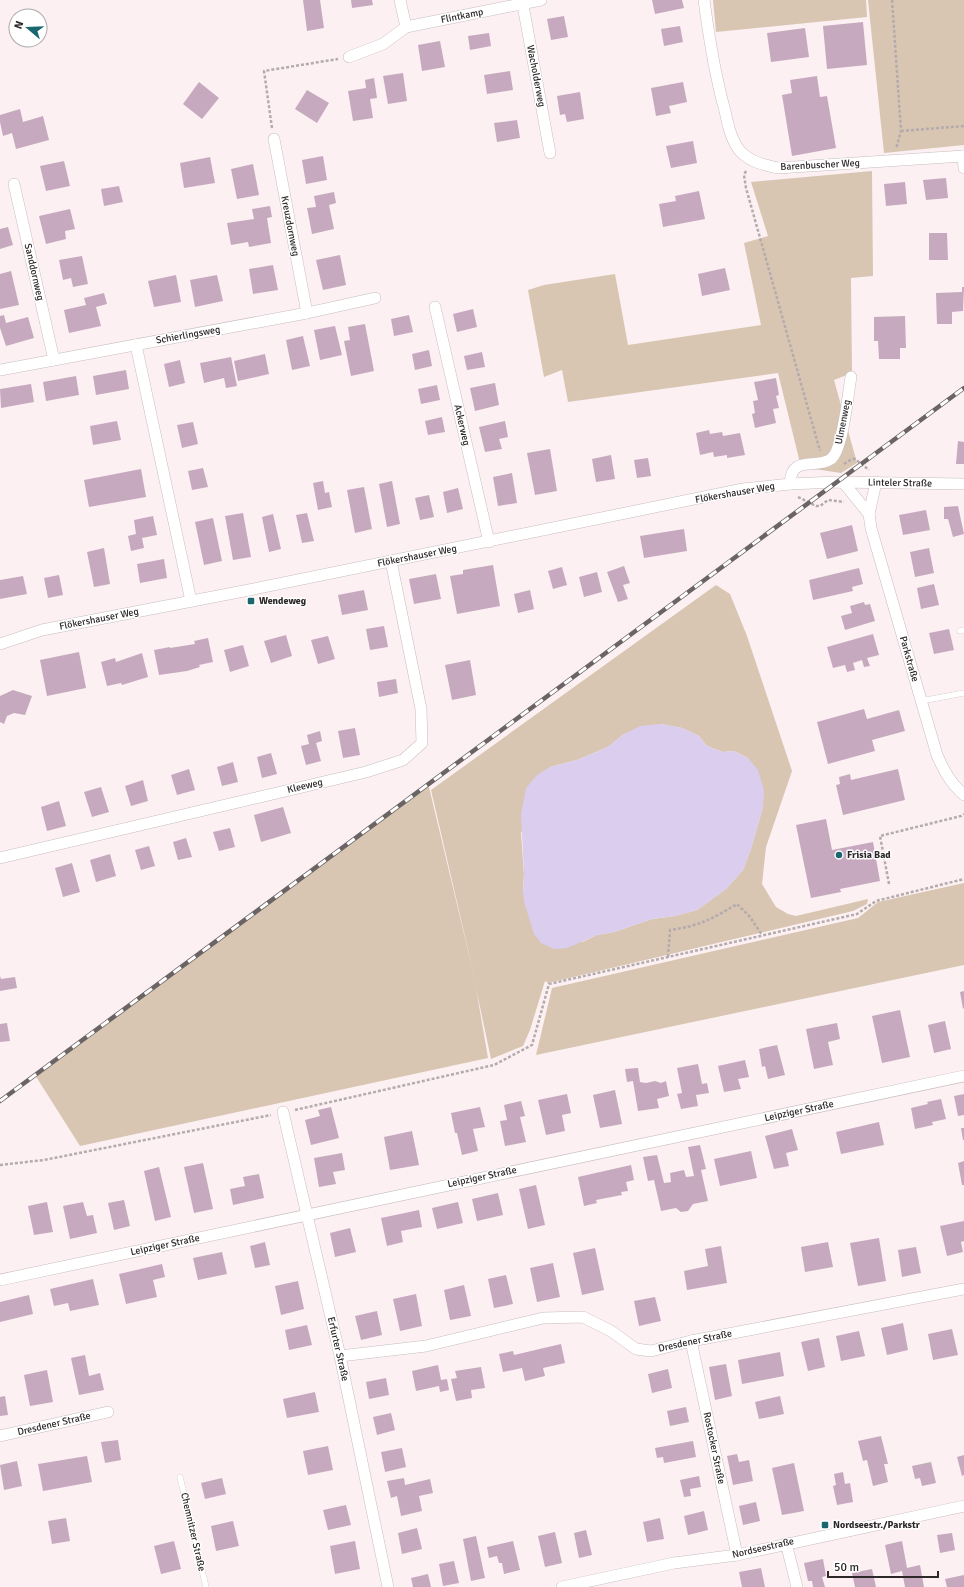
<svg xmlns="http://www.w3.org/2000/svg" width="964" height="1587" viewBox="0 0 964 1587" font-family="Signika,sans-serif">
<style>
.green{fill:#d8c6b2;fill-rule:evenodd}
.water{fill:#dacdee}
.building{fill:#c7a9bf}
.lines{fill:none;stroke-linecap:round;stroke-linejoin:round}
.service-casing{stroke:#c8bdbe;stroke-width:6}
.minor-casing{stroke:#c8bdbe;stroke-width:12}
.path{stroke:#b4abac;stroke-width:2.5;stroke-dasharray:3 2;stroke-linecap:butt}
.service{stroke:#fff;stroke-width:5.5}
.minor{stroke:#fff;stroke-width:11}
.rail-casing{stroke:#6b6465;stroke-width:4.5}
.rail{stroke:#fff;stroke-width:3;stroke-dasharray:9;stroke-linecap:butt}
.poi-dot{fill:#1b6770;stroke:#fff;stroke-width:1.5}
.labels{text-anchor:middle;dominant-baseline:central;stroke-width:3;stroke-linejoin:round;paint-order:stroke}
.street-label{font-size:10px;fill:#2c2728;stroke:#fff}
.poi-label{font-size:10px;font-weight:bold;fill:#2c2728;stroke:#fff;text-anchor:start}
</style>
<rect width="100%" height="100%" fill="#fcf0f2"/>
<g class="green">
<path d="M713 0H866L867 17 716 32Z"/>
<path d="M868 0H964V145L884 153Z"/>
<path d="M872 171 873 276 851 278 852 373 834 380 857 463 841 473 801 467 778 373 568 402 562 370 544 377 528 290 544 285 615 274 628 345 761 325 744 243 768 236 751 182Z"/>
<path d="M716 585 730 594 747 636 792 771 766 847 762 884 776 907 788 914 796 916 868 899 867 904 853 911 548 983 545 981 530 1030 523 1046 491 1059 476 988 488 1058 80 1146 35 1075 428 783 476 984 431 790ZM661 724 682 728 699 736 707 746 723 752 734 751 748 758 763 807 751 849 743 870 726 889 697 910 675 916 652 919 614 932 597 935 582 942 523 891 524 874 521 833 550 767 577 760 608 747 624 734Z"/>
<path d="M964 883V965L536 1055 552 988 858 918 878 902Z"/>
</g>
<path class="water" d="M661 724 682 728 699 736 707 746 723 752 734 751 748 758 758 770 764 790 763 807 751 849 743 870 726 889 697 910 675 916 652 919 614 932 597 935 567 948 554 949 541 943 534 934 524 902 523 891 524 874 521 814 526 788 537 775 550 767 577 760 608 747 624 734 640 726Z"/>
<g class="building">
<path d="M303 0H320L324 28 307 31Z"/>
<path d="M351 0H372L373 5 352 8Z"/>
<path d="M652 0H682L684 8 655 14Z"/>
<path d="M564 16 568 37 551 40 547 19Z"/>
<path d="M863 22 867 65 827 69 823 26Z"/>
<path d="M680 26 683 42 664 46 661 29Z"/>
<path d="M805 28 809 57 771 62 767 33Z"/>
<path d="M489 33 491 46 470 50 468 36Z"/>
<path d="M440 41 445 67 422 71 418 45Z"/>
<path d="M510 71 513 90 487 94 484 75Z"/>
<path d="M403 73 407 101 388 104 383 76Z"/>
<path d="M817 76 820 97 827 96 836 148 792 156 782 95 792 93 790 80Z"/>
<path d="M374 78 377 98 370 99 373 118 353 121 348 91 366 88 365 80Z"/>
<path d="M199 82 219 98 202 119 183 104Z"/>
<path d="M683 82 687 102 669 106 671 113 656 116 651 88Z"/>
<path d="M307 90 329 103 317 123 295 109Z"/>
<path d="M580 92 584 119 567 122 565 114 560 115 557 96Z"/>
<path d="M20 109 23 122 43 116 49 140 16 149 12 133 3 136 0 122V115Z"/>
<path d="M517 120 520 138 497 142 494 123Z"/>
<path d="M693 141 697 163 671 168 666 146Z"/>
<path d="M323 156 327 180 306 184 302 160Z"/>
<path d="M210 157 215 183 184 188 180 163Z"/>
<path d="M64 161 70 186 46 191 40 166Z"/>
<path d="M253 164 259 195 237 199 231 169Z"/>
<path d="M946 178 948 198 926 200 923 180Z"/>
<path d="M905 182 907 204 886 206 884 184Z"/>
<path d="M119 186 123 202 104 206 101 189Z"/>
<path d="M699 191 705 219 663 227 659 204 676 201 675 196Z"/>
<path d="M334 192 336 203 329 205 334 229 312 234 307 208 316 207 314 196Z"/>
<path d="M270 206 272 217 267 218 271 243 249 247 248 242 231 245 227 223 254 219 252 209Z"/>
<path d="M70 209 75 229 65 231 66 239 46 244 39 216Z"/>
<path d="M8 227 13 245 0 249V229Z"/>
<path d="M929 233H947L948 260H929Z"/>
<path d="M340 255 346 285 323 290 316 260Z"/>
<path d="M82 256 88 284 73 287 71 278 63 280 59 260Z"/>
<path d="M273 265 278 290 253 294 249 269Z"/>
<path d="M725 268 730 290 702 296 698 274Z"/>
<path d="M11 271 19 305 0 309V274Z"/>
<path d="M176 275 181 302 154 307 148 281Z"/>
<path d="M217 275 223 301 195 307 190 280Z"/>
<path d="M962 287H964L963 311 952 312V324H937L936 293 962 292Z"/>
<path d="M104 293 107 304 96 307 101 326 69 333 64 310 86 305 84 298Z"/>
<path d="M473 309 477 327 457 332 453 314Z"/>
<path d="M4 315 6 323 28 317 34 338 6 346 0 328V316Z"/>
<path d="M409 315 413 332 394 336 391 319Z"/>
<path d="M905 316 906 348H900V359H879L878 341H874V317Z"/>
<path d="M365 324 374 371 351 376 344 341 350 340 348 327Z"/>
<path d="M335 326 342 355 320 360 314 330Z"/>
<path d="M303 336 310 366 292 370 286 340Z"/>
<path d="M429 350 432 366 415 370 412 354Z"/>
<path d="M482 352 485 367 467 370 464 356Z"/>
<path d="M265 354 269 374 238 381 234 361Z"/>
<path d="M231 357 237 386 226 388 224 378 204 383 200 363Z"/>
<path d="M180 360 185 383 169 387 164 364Z"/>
<path d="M126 370 129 389 96 395 93 376Z"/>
<path d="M76 376 79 395 46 401 43 382Z"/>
<path d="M776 378 779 395 776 396 779 408 773 409 776 423 755 428 752 414 755 413 753 401 758 400 754 382Z"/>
<path d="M495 383 499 405 475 411 470 388Z"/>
<path d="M31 384 34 402 1 408 0 389Z"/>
<path d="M437 385 440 400 421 404 418 389Z"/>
<path d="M442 417 445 432 428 435 425 421Z"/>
<path d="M117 421 121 440 93 445 90 426Z"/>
<path d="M505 421 508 437 499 439 502 449 485 452 479 427Z"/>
<path d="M193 422 198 444 182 448 177 425Z"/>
<path d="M709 430 710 434 722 432 723 436 740 433 745 455 727 458V455L714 457 713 452 700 455 696 433Z"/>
<path d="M958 441 964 442V464H956Z"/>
<path d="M550 449 557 491 535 495 527 453Z"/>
<path d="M611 455 615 479 596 482 592 459Z"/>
<path d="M648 458 651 476 637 478 634 460Z"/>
<path d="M203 468 208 487 192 490 188 471Z"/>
<path d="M141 469 146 497 89 507 84 480Z"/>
<path d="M512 473 517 503 498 506 493 477Z"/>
<path d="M323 481 325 493 329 492 332 507 318 510 313 483Z"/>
<path d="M392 481 400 524 387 527 379 484Z"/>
<path d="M364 487 372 529 355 533 347 490Z"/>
<path d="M458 488 463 509 447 513 443 492Z"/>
<path d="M429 495 434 517 420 520 415 498Z"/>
<path d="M958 506 964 534 953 537 948 519H944V507Z"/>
<path d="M926 510 930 530 903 535 899 515Z"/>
<path d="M243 513 251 557 233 560 225 516Z"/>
<path d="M307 513 314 541 302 543 296 515Z"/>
<path d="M273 514 281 549 269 552 262 517Z"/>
<path d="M153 516 157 535 142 538 144 548 131 551 128 536 136 534 134 520Z"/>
<path d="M213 518 222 561 204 565 195 522Z"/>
<path d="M852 525 858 551 827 559 820 533Z"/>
<path d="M684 529 687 551 644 558 640 536Z"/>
<path d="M104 548 110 584 94 587 87 552Z"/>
<path d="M929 548 934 573 915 577 910 552Z"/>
<path d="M164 559 167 578 140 583 137 564Z"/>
<path d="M493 565 500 606 457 614 450 576 463 574V570Z"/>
<path d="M624 566 630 583 623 585 628 599 618 602 607 572Z"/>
<path d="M562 567 567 585 553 589 548 571Z"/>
<path d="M859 568 863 584 852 587 853 591 813 600 809 580Z"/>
<path d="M597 572 602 592 584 597 579 577Z"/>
<path d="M436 574 441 599 414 604 409 579Z"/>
<path d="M59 575 63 595 48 598 44 578Z"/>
<path d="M23 576 27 594 0 599V580Z"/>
<path d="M934 584 939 605 921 609 917 588Z"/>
<path d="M364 590 368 610 342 615 338 595Z"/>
<path d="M530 590 534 609 518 613 514 594Z"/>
<path d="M864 602 865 605 870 604 875 621 845 630 841 616 852 613 850 606Z"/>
<path d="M384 626 388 647 370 650 366 629Z"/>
<path d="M949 629 954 650 934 654 929 633Z"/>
<path d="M873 634 879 655 867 658 870 666 864 667 862 660 853 663 855 670 847 672 845 665 833 668 827 647Z"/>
<path d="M286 635 292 656 271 663 264 641Z"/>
<path d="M328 636 335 659 318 664 311 640Z"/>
<path d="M208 638 213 662 199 665 200 667 187 671 159 675 154 650 170 647V648L195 644 194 641Z"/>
<path d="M243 645 249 666 230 672 224 650Z"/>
<path d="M79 652 86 688 47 696 40 660Z"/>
<path d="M142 653 148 677 122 685 121 683 107 686 101 662 115 658 116 662Z"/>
<path d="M470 660 476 695 452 700 445 665Z"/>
<path d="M396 679 398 693 379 697 377 682Z"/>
<path d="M13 690 32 696 25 715 14 713 7 716 4 724 0 722V696Z"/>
<path d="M864 709 867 719 899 710 905 731 872 740 875 751 828 764 817 722Z"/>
<path d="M355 728 360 755 343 758 338 731Z"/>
<path d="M320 731 322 741 316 743 321 761 306 765 301 746 309 744 307 735Z"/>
<path d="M271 753 277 774 262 778 257 757Z"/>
<path d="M233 762 238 782 222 786 217 767Z"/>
<path d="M189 769 195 790 177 795 171 775Z"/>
<path d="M898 769 905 800 843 815 836 785 840 784 839 777 850 774 851 780Z"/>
<path d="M143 780 148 801 131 806 125 786Z"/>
<path d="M101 787 109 812 92 817 84 792Z"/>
<path d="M59 801 66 826 47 831 41 807Z"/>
<path d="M283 807 291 833 261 842 254 815Z"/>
<path d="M826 819 832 850 873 842 880 881 840 889 841 892 811 898 796 825Z"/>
<path d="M230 828 235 847 219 851 213 832Z"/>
<path d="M186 838 192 857 178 860 173 842Z"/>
<path d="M149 846 155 866 141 870 135 850Z"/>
<path d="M110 854 116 876 96 882 90 860Z"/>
<path d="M72 863 80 892 63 897 55 868Z"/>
<path d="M0 976 1 979 15 977 17 988 0 991Z"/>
<path d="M964 991V1008L963 1009 960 992Z"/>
<path d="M900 1010 910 1057 882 1063 872 1016Z"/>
<path d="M945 1021 951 1049 934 1053 928 1025Z"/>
<path d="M7 1023 10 1041 0 1042V1024Z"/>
<path d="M837 1023 840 1039 828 1042 833 1065 814 1069 806 1029Z"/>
<path d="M777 1045 785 1075 768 1079 765 1066 762 1067 759 1049Z"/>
<path d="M745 1060 749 1077 738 1079 741 1089 724 1092 718 1066Z"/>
<path d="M698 1064 702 1084 707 1083 709 1093 696 1095 698 1106 681 1109 677 1094 682 1093 677 1068Z"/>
<path d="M638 1068 640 1082 646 1083 655 1081 661 1083 666 1081 669 1096 657 1099 659 1108 638 1111 633 1081 627 1082 625 1069Z"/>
<path d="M615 1090 622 1124 600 1128 593 1095Z"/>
<path d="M567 1094 571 1113 562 1115 565 1131 546 1135 538 1100Z"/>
<path d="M964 1094V1115L958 1116 954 1096Z"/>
<path d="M941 1099 946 1119 932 1122 933 1125 915 1129 911 1108 928 1104 927 1102Z"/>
<path d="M521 1101 525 1116 520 1117 526 1142 505 1146 500 1121 507 1120 504 1105Z"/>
<path d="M331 1107 339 1138 311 1145 305 1120 320 1116 318 1110Z"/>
<path d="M480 1107 485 1127 473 1129 478 1151 462 1155 457 1133H455L451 1113Z"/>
<path d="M879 1122 884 1145 841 1154 836 1132Z"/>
<path d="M961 1128H964V1140H963Z"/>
<path d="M792 1129 798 1150 786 1153 789 1166 774 1169 765 1136Z"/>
<path d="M412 1131 419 1165 390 1170 384 1137Z"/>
<path d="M700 1145 706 1169 701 1170 708 1201 693 1204 688 1211 681 1212 676 1208 661 1211 654 1180 648 1181 643 1157 657 1155 664 1183 671 1182 670 1173 684 1170 686 1177 694 1176 688 1147Z"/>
<path d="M751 1151 757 1178 720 1186 714 1159Z"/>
<path d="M342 1153 345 1170 333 1172 336 1184 319 1187 314 1158Z"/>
<path d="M964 1161V1185H962L958 1163Z"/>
<path d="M203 1163 213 1209 194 1213 184 1167Z"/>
<path d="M631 1165 634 1180 626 1182 628 1191 621 1192 622 1195 596 1200 597 1203 584 1206 578 1177Z"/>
<path d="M159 1167 171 1217 155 1221 144 1171Z"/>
<path d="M259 1174 264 1198 233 1205 230 1189 245 1186 243 1177Z"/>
<path d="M536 1185 545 1225 528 1229 519 1189Z"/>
<path d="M498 1193 503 1215 477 1221 472 1199Z"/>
<path d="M124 1200 130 1226 114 1230 108 1203Z"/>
<path d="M47 1202 53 1232 34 1235 28 1206Z"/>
<path d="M83 1202 87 1216 93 1215 97 1233 70 1239 63 1206Z"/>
<path d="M458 1202 463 1223 437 1229 432 1208Z"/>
<path d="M419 1210 422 1227 401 1231 403 1242 387 1246 381 1218Z"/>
<path d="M964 1221V1241L961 1242 963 1252 947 1256 940 1226Z"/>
<path d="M350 1228 356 1252 335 1257 330 1233Z"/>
<path d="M879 1238 886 1281 858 1286 850 1243Z"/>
<path d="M265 1242 270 1265 255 1268 250 1246Z"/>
<path d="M828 1242 833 1267 805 1272 801 1247Z"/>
<path d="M721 1246 727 1283 687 1290 684 1271 708 1266 705 1249Z"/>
<path d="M916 1247 921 1273 902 1277 898 1250Z"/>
<path d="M595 1248 604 1290 582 1295 573 1253Z"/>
<path d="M222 1252 227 1274 198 1280 193 1258Z"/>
<path d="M553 1263 560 1297 537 1302 530 1268Z"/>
<path d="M162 1264 165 1277 153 1280 157 1297 126 1304 119 1274Z"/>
<path d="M506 1275 513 1304 494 1308 488 1279Z"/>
<path d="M93 1279 99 1305 70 1311 68 1303 54 1306 50 1289Z"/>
<path d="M298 1281 304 1309 281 1315 275 1286Z"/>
<path d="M464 1285 471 1316 450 1320 444 1290Z"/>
<path d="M416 1294 422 1326 400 1331 393 1299Z"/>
<path d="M29 1295 33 1314 0 1322V1302Z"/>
<path d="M655 1297 661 1321 639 1326 634 1301Z"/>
<path d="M377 1311 382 1335 361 1340 355 1316Z"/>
<path d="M903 1323 908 1350 887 1355 881 1328Z"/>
<path d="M307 1325 312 1345 289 1350 285 1330Z"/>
<path d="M952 1329 958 1355 933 1360 928 1334Z"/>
<path d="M859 1331 865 1356 841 1361 836 1336Z"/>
<path d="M819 1338 825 1367 808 1371 801 1342Z"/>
<path d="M561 1344 565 1363 543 1368 545 1376 525 1381 522 1368 503 1372 499 1354 513 1351 514 1355Z"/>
<path d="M780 1352 784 1376 742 1384 738 1360Z"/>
<path d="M85 1355 89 1376 100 1373 104 1390 79 1395 71 1358Z"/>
<path d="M726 1364 732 1396 715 1400 709 1367Z"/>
<path d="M438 1365 441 1380 447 1379 449 1390 440 1392 439 1386 416 1391 412 1371Z"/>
<path d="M481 1367 485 1388 471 1390 472 1398 456 1401 451 1379 457 1378 455 1371Z"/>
<path d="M668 1369 672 1388 652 1393 648 1374Z"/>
<path d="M47 1370 53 1402 30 1406 24 1375Z"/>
<path d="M386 1378 389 1395 369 1399 366 1382Z"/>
<path d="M315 1392 319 1412 287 1418 283 1399Z"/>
<path d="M5 1396 8 1415 0 1416V1397Z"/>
<path d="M780 1396 784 1414 759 1419 755 1402Z"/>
<path d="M686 1407 689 1422 670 1426 667 1411Z"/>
<path d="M391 1413 395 1430 377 1435 373 1417Z"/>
<path d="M881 1436 888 1464H884L888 1482 873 1486 867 1460 863 1461 858 1441Z"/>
<path d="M118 1440 121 1460 105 1463 101 1442Z"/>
<path d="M693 1441 696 1457 664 1463 663 1457 657 1458 655 1448Z"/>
<path d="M328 1446 333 1470 308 1475 303 1451Z"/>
<path d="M402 1448 406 1467 385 1472 381 1452Z"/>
<path d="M737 1454 739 1462 749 1460 753 1481 733 1485 727 1456Z"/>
<path d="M964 1455V1475L962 1476 957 1457Z"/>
<path d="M87 1456 92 1482 43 1491 38 1464Z"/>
<path d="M17 1461 22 1486 4 1490 0 1465Z"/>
<path d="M931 1462 936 1483 922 1486 920 1478 915 1479 912 1466Z"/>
<path d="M794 1463 804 1511 782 1515 772 1468Z"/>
<path d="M843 1472 845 1484 850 1483 853 1502 837 1505 833 1486 836 1485 834 1474Z"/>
<path d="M699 1476 701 1487 690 1489 691 1496 684 1497 680 1480Z"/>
<path d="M222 1478 226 1494 205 1499 201 1483Z"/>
<path d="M404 1478 405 1485 430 1479 433 1493 419 1496 422 1511 401 1516 397 1496 391 1498 387 1481Z"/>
<path d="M756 1502 760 1521 743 1525 739 1506Z"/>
<path d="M346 1505 351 1525 328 1530 323 1510Z"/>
<path d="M704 1511 708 1530 688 1535 684 1516Z"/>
<path d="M66 1518 70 1541 52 1544 48 1521Z"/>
<path d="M660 1518 664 1539 647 1542 643 1522Z"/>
<path d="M233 1521 239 1546 216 1551 211 1526Z"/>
<path d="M417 1528 422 1549 402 1554 398 1533Z"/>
<path d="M586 1530 592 1555 579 1558 574 1533Z"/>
<path d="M555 1532 562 1563 545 1567 538 1536Z"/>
<path d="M952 1533 955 1550 940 1553 937 1535Z"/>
<path d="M476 1536 485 1578 471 1581 463 1539Z"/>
<path d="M174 1541 181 1569 161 1574 154 1546Z"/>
<path d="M355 1541 360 1569 335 1574 330 1546Z"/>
<path d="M513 1541 520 1570 504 1574 502 1563H499L497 1556 489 1558 487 1547Z"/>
<path d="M902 1541 907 1568 920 1565 924 1587H905L902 1571 891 1574 885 1545Z"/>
<path d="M823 1559 826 1576 822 1577 825 1587H813L812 1581H808L804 1563Z"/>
<path d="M454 1561 459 1583 443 1586 439 1564Z"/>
<path d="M761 1568 765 1587H742L739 1572Z"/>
<path d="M872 1569 876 1587H855L852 1573Z"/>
<path d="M428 1574 431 1587H413L411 1578Z"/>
<path d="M964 1575V1587H947L945 1579Z"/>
</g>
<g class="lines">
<g class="service-casing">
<g id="service">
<path d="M960 631 964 630"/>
<path d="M921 701 964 693"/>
<path d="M180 1477 206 1587"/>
</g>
</g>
<g class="minor-casing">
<g id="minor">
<path d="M400 0 406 27"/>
<path d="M522 0 550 153"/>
<path d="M704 0C709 38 715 75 725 111 728 125 731 140 740 151 750 162 764 165 778 168L964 156"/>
<path d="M349 57 383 44 406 27 541 0"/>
<path d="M274 139 307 313"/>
<path d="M963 156 964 168"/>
<path d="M14 184 54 360"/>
<path d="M435 307 489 542"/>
<path d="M136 345 191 601"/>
<path d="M0 370 307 313 375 298"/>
<path d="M843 482 869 514"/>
<path d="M876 482 869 514 871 528 937 755C944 771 951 784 964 795"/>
<path d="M790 484C791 454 815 470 831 459 843 450 848 393 851 377"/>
<path d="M0 644 42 630 249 590 743 489 790 484 836 482 964 484"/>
<path d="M0 858 366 772 403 760 422 743 421 709 391 561"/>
<path d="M283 1112 340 1356 388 1587"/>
<path d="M0 1280 964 1076"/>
<path d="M691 1341 737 1555"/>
<path d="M340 1356 426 1346 543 1318 583 1317 611 1331 636 1349 651 1351 691 1341 964 1289"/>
<path d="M0 1436 108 1412"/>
<path d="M786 1543 797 1587"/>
<path d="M562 1587 674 1563 737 1555 964 1506"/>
</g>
</g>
<g class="path">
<path d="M892 0 901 131 896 149"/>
<path d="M272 128 264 71 338 59"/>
<path d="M901 131 964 126"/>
<path d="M746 171 744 175 746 188 820 451"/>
<path d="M844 464 852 459H855L869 470"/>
<path d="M798 497 816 506H820L828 500 844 502"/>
<path d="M889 884 880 836 961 816 964 814"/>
<path d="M668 957 670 930C699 926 712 919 737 904L750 917 762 935"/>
<path d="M295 1110 494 1065 532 1045 549 984 857 914 876 901 964 879"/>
<path d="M0 1165 44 1160 271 1115"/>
</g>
<use href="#service" class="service"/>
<use href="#minor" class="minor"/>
<g class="rail-casing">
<path id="rail" d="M0 1101 964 388"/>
</g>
<use href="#rail" class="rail"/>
</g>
<g class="poi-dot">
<rect x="247" y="597" width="8" height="8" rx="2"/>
<circle cx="839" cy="855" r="4"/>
<rect x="821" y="1521" width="8" height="8" rx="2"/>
</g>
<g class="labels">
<g class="street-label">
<text transform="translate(462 16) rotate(-11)">Flintkamp</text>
<text transform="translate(536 76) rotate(79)">Wacholderweg</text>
<text transform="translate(820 165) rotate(-3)">Barenbuscher Weg</text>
<text transform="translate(290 226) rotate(79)">Kreuzdornweg</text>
<text transform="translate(34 272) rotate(77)">Sanddornweg</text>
<text transform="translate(188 335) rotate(-10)">Schierlingsweg</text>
<text transform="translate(843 422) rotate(-79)">Ulmenweg</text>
<text transform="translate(462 425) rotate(77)">Ackerweg</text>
<text transform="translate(900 483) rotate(1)">Linteler Straße</text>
<text transform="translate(735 493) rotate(-10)">Flökershauser Weg</text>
<text transform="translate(417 556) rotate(-11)">Flökershauser Weg</text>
<text transform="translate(99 619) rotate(-11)">Flökershauser Weg</text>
<text transform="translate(909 659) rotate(74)">Parkstraße</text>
<text transform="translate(305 786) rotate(-13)">Kleeweg</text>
<text transform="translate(799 1111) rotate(-12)">Leipziger Straße</text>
<text transform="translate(482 1177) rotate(-12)">Leipziger Straße</text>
<text transform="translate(165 1245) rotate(-12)">Leipziger Straße</text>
<text transform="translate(695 1341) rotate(-12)">Dresdener Straße</text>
<text transform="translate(338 1349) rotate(77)">Erfurter Straße</text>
<text transform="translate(54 1424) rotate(-13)">Dresdener Straße</text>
<text transform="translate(714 1448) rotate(78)">Rostocker Straße</text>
<text transform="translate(193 1532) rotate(77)">Chemnitzer Straße</text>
<text transform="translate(763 1548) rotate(-13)">Nordseestraße</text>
</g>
<g class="poi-label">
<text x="259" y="601">Wendeweg</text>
<text x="847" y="855">Frisia Bad</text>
<text x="833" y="1525">Nordseestr./Parkstr</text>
</g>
</g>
<g transform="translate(28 28) rotate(289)"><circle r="19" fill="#ffffff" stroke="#aba9a9"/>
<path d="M0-3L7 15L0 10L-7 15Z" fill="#1b6770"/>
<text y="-6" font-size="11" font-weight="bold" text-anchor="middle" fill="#2c2728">N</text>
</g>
<path d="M828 1571v6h110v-6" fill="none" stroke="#2c2728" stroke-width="2"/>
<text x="834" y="1571" font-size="12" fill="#2c2728" stroke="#ffffff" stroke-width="3" paint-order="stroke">50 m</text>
</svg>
